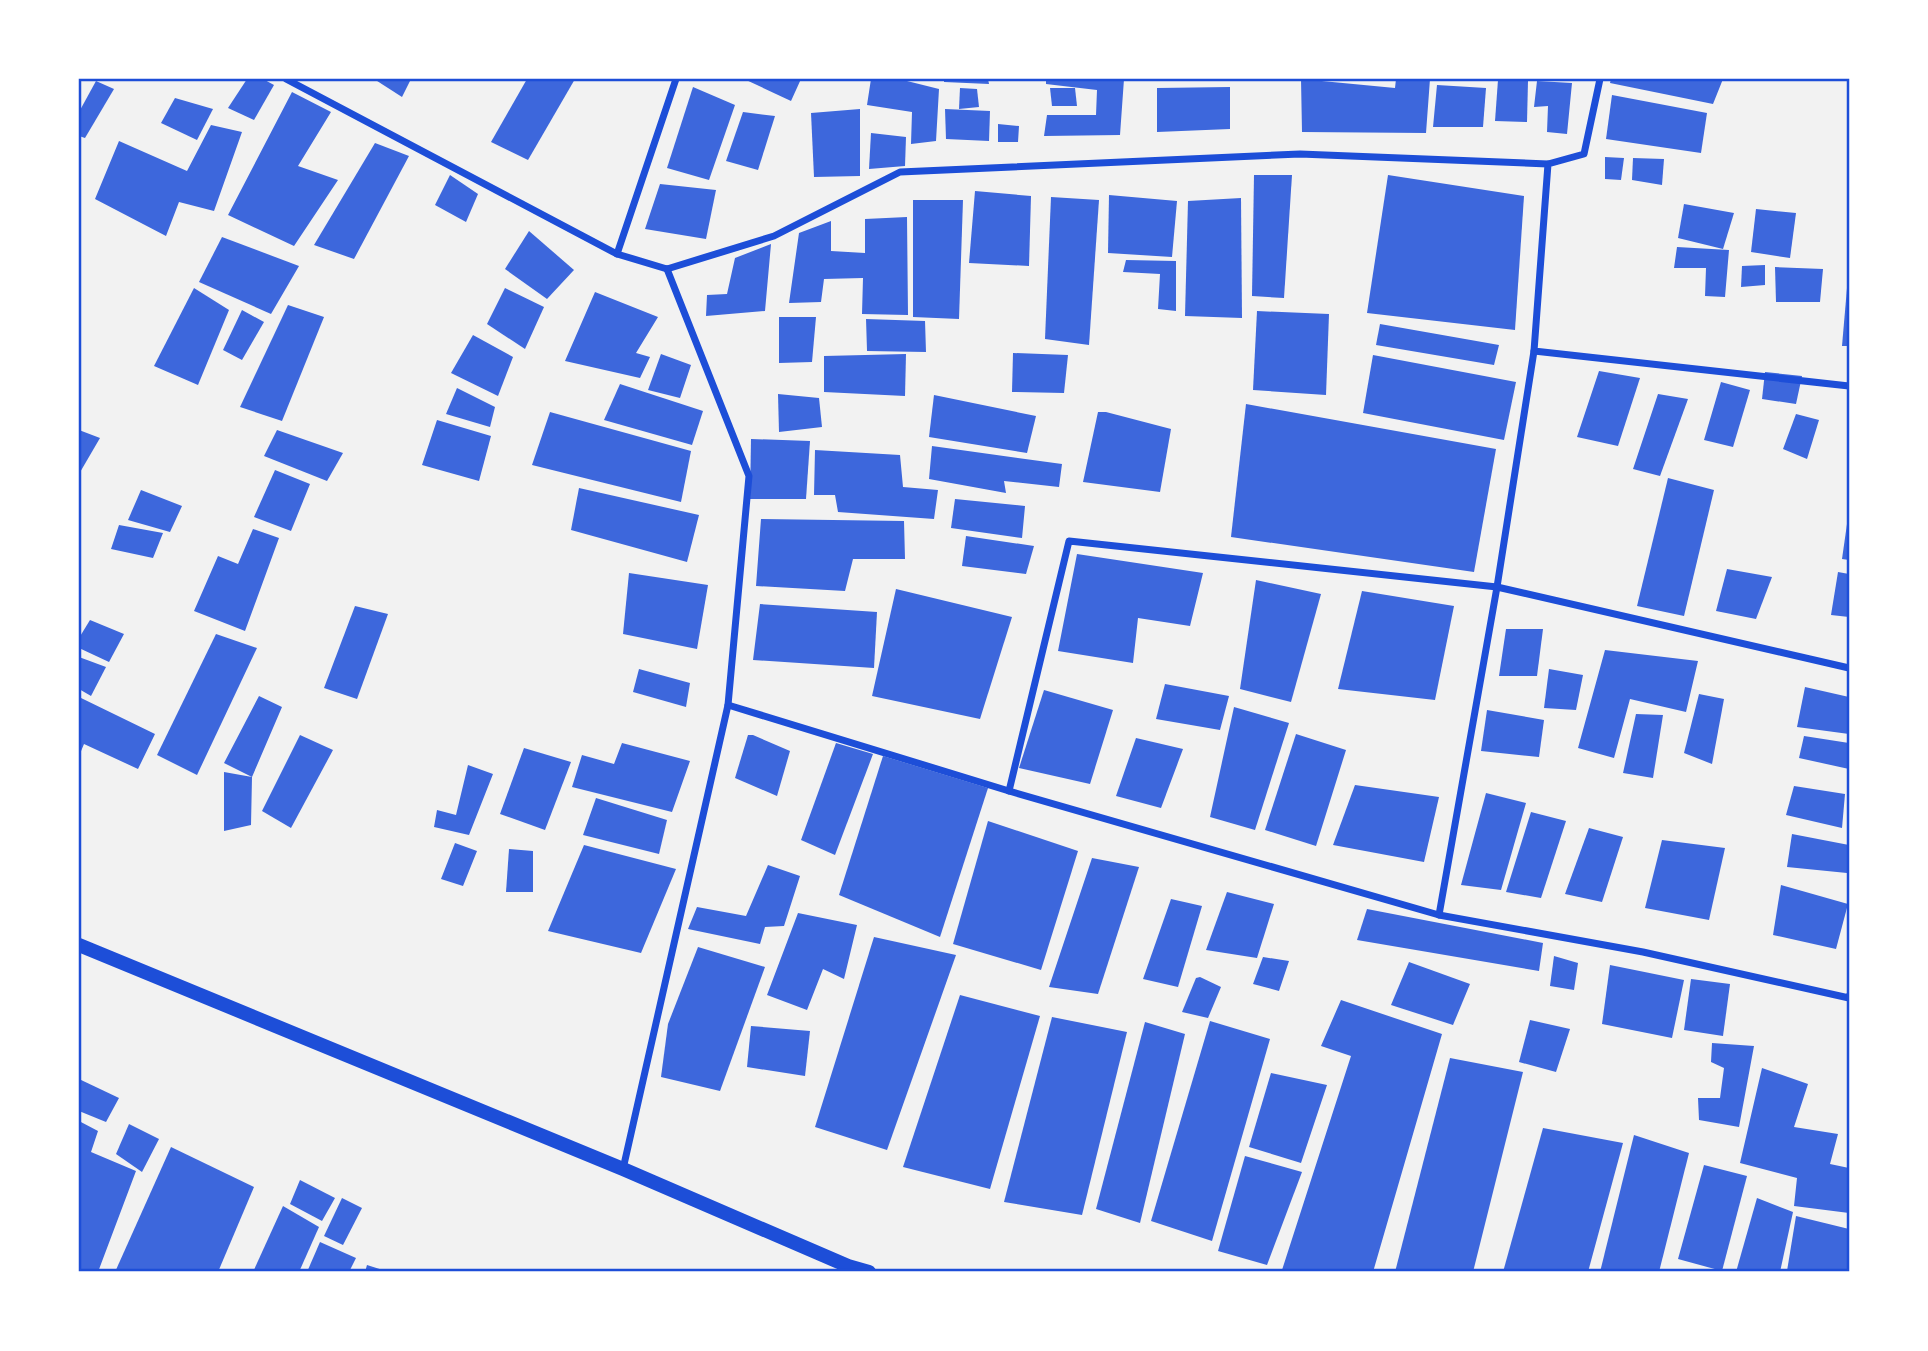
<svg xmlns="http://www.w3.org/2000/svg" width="1928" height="1351" viewBox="0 0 1928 1351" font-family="'Sofia Sans Condensed',sans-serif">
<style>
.building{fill:#3d67dc}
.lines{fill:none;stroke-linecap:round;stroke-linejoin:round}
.minor{stroke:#1d4ed8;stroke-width:7}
.secondary{stroke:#1d4ed8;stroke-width:14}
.neatline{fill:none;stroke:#1d4ed8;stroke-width:2.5}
</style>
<rect width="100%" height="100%" fill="#f2f2f2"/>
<g class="building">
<path d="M247 79H263L274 85 254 120 228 108Z"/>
<path d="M374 79H411L402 97Z"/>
<path d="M527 79H575L528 160 491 142Z"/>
<path d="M744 79H801L791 101Z"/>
<path d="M871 79H908L907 81 939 89 936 141 911 144 912 112 867 105Z"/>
<path d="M944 79H988L989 84 944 82Z"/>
<path d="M1046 79H1124L1120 135 1044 136 1047 115H1096L1097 90 1046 84Z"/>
<path d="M1301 79 1395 88 1396 79H1430L1426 133 1302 132Z"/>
<path d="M1611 79H1723L1713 104 1610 83Z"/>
<path d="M1498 80 1528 81 1527 122 1495 121Z"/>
<path d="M96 81 114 89 85 138 79 136V112Z"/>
<path d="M1537 81 1572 83 1567 134 1547 132 1548 106 1534 107Z"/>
<path d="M1437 85 1486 88 1483 127H1433Z"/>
<path d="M693 87 735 105 709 180 667 168Z"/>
<path d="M1230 87V129L1157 132V88Z"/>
<path d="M960 88 977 89 979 107 959 109Z"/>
<path d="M1050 88H1075L1077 106H1052Z"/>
<path d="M292 92 331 112 298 166 338 180 294 246 228 215Z"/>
<path d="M1612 95 1707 113 1701 153 1606 139Z"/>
<path d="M175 98 213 109 197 140 161 123Z"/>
<path d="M860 109V176L814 177 811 113Z"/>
<path d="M945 109 990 111 989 141 946 139Z"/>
<path d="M743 112 775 116 758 170 726 161Z"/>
<path d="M998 124 1019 126 1018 142H998Z"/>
<path d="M211 125 242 132 214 211 179 202 166 236 95 199 119 141 187 171Z"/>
<path d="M871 133 906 137 905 166 869 169Z"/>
<path d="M375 143 409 156 354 259 314 245Z"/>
<path d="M1605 157 1624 158 1621 180 1605 179Z"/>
<path d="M1633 158 1664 159 1662 185 1632 180Z"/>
<path d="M450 175 478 194 466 222 435 205Z"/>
<path d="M1254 175H1292L1284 298 1252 296Z"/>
<path d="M1388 175 1524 196 1515 330 1367 313Z"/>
<path d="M660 184 716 190 706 239 645 229Z"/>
<path d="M975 191 1031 196 1029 266 969 263Z"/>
<path d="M1109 195 1177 201 1172 257 1108 253Z"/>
<path d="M1051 197 1099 200 1089 345 1045 339Z"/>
<path d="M1241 198 1242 318 1185 316 1188 201Z"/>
<path d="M913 200H963L959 319 913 317Z"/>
<path d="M1684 204 1734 213 1723 249 1678 238Z"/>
<path d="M1756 209 1796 213 1790 258 1751 252Z"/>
<path d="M907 217 908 315 862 314 863 278 824 279 821 302 789 303 799 233 831 221V251L865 253V219Z"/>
<path d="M529 231 574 270 547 299 505 269Z"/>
<path d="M222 237 299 266 271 314 199 282Z"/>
<path d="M771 244 765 311 706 316 707 295 727 294 735 258Z"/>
<path d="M1677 247 1729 250 1725 297 1705 296 1706 268H1674Z"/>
<path d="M1126 260 1176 261V311L1158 309 1160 274 1123 272Z"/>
<path d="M1765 265V285L1741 287 1742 266Z"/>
<path d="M1775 267 1823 269 1820 302H1776Z"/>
<path d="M194 288 229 310 198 385 154 366Z"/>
<path d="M505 288 544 307 525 349 487 324Z"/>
<path d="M1847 288H1849V346H1842Z"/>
<path d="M595 292 658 317 636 353 650 357 640 378 565 361Z"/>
<path d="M288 305 324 317 282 421 240 407Z"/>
<path d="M242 310 264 322 242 360 223 350Z"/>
<path d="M1257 311 1329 314 1326 395 1253 390Z"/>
<path d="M779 317H816L812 362 779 363Z"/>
<path d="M866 319 925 321 926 352 867 351Z"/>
<path d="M1380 324 1499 345 1494 365 1376 345Z"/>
<path d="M473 335 513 357 498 396 451 373Z"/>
<path d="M1013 353 1068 355 1064 393 1012 392Z"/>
<path d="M661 354 691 365 680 398 648 390Z"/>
<path d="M906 354 905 396 824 392V356Z"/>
<path d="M1373 355 1516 382 1504 440 1363 413Z"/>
<path d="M1599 371 1640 378 1618 446 1577 437Z"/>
<path d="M1765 372 1802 376 1796 404 1762 399Z"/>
<path d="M1721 382 1750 390 1733 447 1704 440Z"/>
<path d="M620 384 703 411 692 445 604 420Z"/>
<path d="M457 388 495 407 490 427 446 414Z"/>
<path d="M778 394 819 398 822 427 779 432Z"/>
<path d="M1658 394 1688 399 1660 476 1633 469Z"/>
<path d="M934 395 1036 416 1027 453 929 437Z"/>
<path d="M1246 404 1496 449 1474 572 1231 537Z"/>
<path d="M550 412 691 451 681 502 532 465Z"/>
<path d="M1098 412H1106L1171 429 1160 492 1083 482Z"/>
<path d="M1796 414 1819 420 1807 459 1783 449Z"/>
<path d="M437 420 491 436 479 481 422 465Z"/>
<path d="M79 430 100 438 79 474Z"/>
<path d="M277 430 343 453 327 481 264 456Z"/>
<path d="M751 439 810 441 806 499H750Z"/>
<path d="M932 446 1062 464 1059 487 1004 481 1006 493 929 479Z"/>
<path d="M815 450 900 455 903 487 938 490 934 519 838 512 835 495H814Z"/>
<path d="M275 470 310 484 291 531 254 517Z"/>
<path d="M1668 478 1714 490 1684 616 1637 606Z"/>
<path d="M579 488 699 515 687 562 571 530Z"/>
<path d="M141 490 182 506 170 532 128 520Z"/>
<path d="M955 499 1025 506 1022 538 951 528Z"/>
<path d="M1848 517H1849V560L1842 559Z"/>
<path d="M761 519 904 521 905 559H853L845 591 756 586Z"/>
<path d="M119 525 163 533 153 558 111 549Z"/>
<path d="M253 529 279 538 245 631 194 611 218 556 238 564Z"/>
<path d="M966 536 1034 546 1026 574 962 566Z"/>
<path d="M1077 554 1203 573 1190 626 1138 618 1133 663 1058 651Z"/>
<path d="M1727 569 1772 577 1756 619 1716 611Z"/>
<path d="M1838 572 1849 574V617L1831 615Z"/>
<path d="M629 573 708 585 697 649 623 634Z"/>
<path d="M1256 580 1321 594 1291 702 1240 689Z"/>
<path d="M896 589 1012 617 980 719 872 696Z"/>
<path d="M1362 591 1454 606 1435 700 1338 689Z"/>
<path d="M760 604 877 612 874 668 753 660Z"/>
<path d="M355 606 388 614 357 699 324 688Z"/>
<path d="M90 620 124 634 109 662 79 648V638Z"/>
<path d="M1506 629H1543L1537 676H1499Z"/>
<path d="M216 634 257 648 197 775 157 755Z"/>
<path d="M1605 650 1698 661 1686 712 1630 699 1614 758 1578 748Z"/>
<path d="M79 657 106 667 91 696 79 689Z"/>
<path d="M639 669 690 683 686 707 633 692Z"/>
<path d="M1549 669 1583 675 1576 710 1544 708Z"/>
<path d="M1165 684 1229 696 1220 730 1156 719Z"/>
<path d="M1805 687 1849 697V734L1797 727Z"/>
<path d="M1044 690 1113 710 1090 784 1019 768Z"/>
<path d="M1699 694 1724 699 1712 764 1684 753Z"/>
<path d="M259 696 282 707 252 777 251 825 224 831V772L252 777 224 763Z"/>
<path d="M79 697 155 734 138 769 84 744 79 756Z"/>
<path d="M1234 707 1289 723 1255 830 1210 817Z"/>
<path d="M1487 710 1544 720 1539 757 1481 751Z"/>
<path d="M1636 714 1663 715 1653 778 1623 773Z"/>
<path d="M1296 734 1346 750 1316 846 1265 830Z"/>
<path d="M300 735 333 750 291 828 262 811Z"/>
<path d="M748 735H753L790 751 777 796 735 778Z"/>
<path d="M1804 736 1849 743V769L1799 758Z"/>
<path d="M1136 738 1183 749 1161 808 1116 796Z"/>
<path d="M622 743 690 761 672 812 572 787 582 755 614 764Z"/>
<path d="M836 743 873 754 835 855 801 840Z"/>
<path d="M524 748 571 762 545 830 500 814Z"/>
<path d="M883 756 988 788 940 937 839 895Z"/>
<path d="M468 765 493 774 469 835 434 827 437 810 456 815Z"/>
<path d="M1355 785 1439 797 1424 862 1333 845Z"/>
<path d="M1794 786 1845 794 1842 828 1786 815Z"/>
<path d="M1486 793 1526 803 1501 890 1461 885Z"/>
<path d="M596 798 667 820 659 854 583 835Z"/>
<path d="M1531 812 1566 821 1541 898 1506 892Z"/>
<path d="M988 821 1078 851 1041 970 953 944Z"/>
<path d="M1589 828 1623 837 1602 902 1565 894Z"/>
<path d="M1792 834 1849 845 1847 873 1787 867Z"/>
<path d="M1662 840 1725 848 1709 920 1645 908Z"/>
<path d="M455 843 477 851 463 886 441 879Z"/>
<path d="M584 845 676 869 641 953 548 931Z"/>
<path d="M509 849 533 851V892H506Z"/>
<path d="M1092 858 1139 867 1098 994 1049 987Z"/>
<path d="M768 865 800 876 784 926 765 927 760 944 688 929 697 907 746 916Z"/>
<path d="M1781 885 1848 904 1836 949 1773 935Z"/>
<path d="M1227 892 1274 904 1257 958 1206 950Z"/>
<path d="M1171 899 1202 906 1178 987 1143 979Z"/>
<path d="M1367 909 1543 943 1539 971 1357 940Z"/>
<path d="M798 913 857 925 844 979 823 969 807 1010 767 995Z"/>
<path d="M874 937 956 955 887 1150 815 1127Z"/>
<path d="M698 947 765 967 720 1091 661 1077 668 1024Z"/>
<path d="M1554 956 1578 963 1574 990 1550 986Z"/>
<path d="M1263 957 1289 961 1279 991 1253 984Z"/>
<path d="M1409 962 1470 984 1453 1025 1391 1005Z"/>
<path d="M1610 965 1684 980 1672 1038 1602 1024Z"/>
<path d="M1200 977 1221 987 1208 1018 1182 1012 1196 978Z"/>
<path d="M1691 979 1730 984 1723 1036 1684 1030Z"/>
<path d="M960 995 1040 1016 990 1189 903 1167Z"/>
<path d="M1341 1000 1442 1034 1373 1272H1294L1282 1270 1351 1056 1321 1046Z"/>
<path d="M1052 1017 1127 1032 1082 1215 1004 1202Z"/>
<path d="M1530 1020 1570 1029 1556 1072 1519 1062Z"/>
<path d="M1210 1021 1270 1039 1212 1241 1151 1221Z"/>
<path d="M1145 1022 1185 1034 1140 1223 1096 1209Z"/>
<path d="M751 1026 810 1031 805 1076 747 1067Z"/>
<path d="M1712 1043 1754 1046 1739 1127 1699 1120 1698 1098H1720L1724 1068 1711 1062Z"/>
<path d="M1450 1058 1523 1072 1473 1272H1395Z"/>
<path d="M1762 1068 1808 1084 1794 1127 1838 1134 1830 1164 1849 1168V1213L1794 1206 1797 1178 1740 1163Z"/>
<path d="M1271 1073 1327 1085 1301 1163 1249 1147Z"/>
<path d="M79 1079 119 1098 106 1122 79 1111Z"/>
<path d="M79 1121 98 1131 91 1152 136 1171 98 1272H79Z"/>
<path d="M129 1124 159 1139 142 1172 116 1154Z"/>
<path d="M1543 1128 1623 1143 1588 1272H1503Z"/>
<path d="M1634 1135 1689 1153 1659 1272H1600Z"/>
<path d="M171 1147 254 1187 218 1272H115Z"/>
<path d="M1245 1156 1302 1172 1267 1265 1218 1251Z"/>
<path d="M1704 1165 1747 1176 1722 1271 1678 1259Z"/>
<path d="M300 1180 335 1198 322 1221 290 1204Z"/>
<path d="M342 1198 362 1208 343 1245 324 1236Z"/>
<path d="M1757 1198 1793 1212 1780 1272H1736Z"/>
<path d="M283 1206 319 1227 299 1272H253Z"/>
<path d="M1796 1216 1849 1229V1272L1787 1271Z"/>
<path d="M320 1242 356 1258 349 1272H307Z"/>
<path d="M367 1265 389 1272H365Z"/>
</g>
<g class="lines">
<g class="minor">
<path d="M286 79 617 254 667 269 774 236 900 172 1300 154 1548 164"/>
<path d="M1600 79 1584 154 1548 164 1534 351 1849 386"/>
<path d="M617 254 676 79"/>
<path d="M728 705 1009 791 1439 915 1643 952 1849 998V996"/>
<path d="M1009 791 1069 541 1497 587 1849 668"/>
<path d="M1439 915 1497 587 1534 351"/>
<path d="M623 1169 728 705 749 476 667 269"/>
</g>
<path class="secondary" d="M79 945 623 1169 848 1266 869 1272"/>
</g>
<rect width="1928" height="1351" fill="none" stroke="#ffffff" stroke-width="161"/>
<rect x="80" y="80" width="1768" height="1190" class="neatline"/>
</svg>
